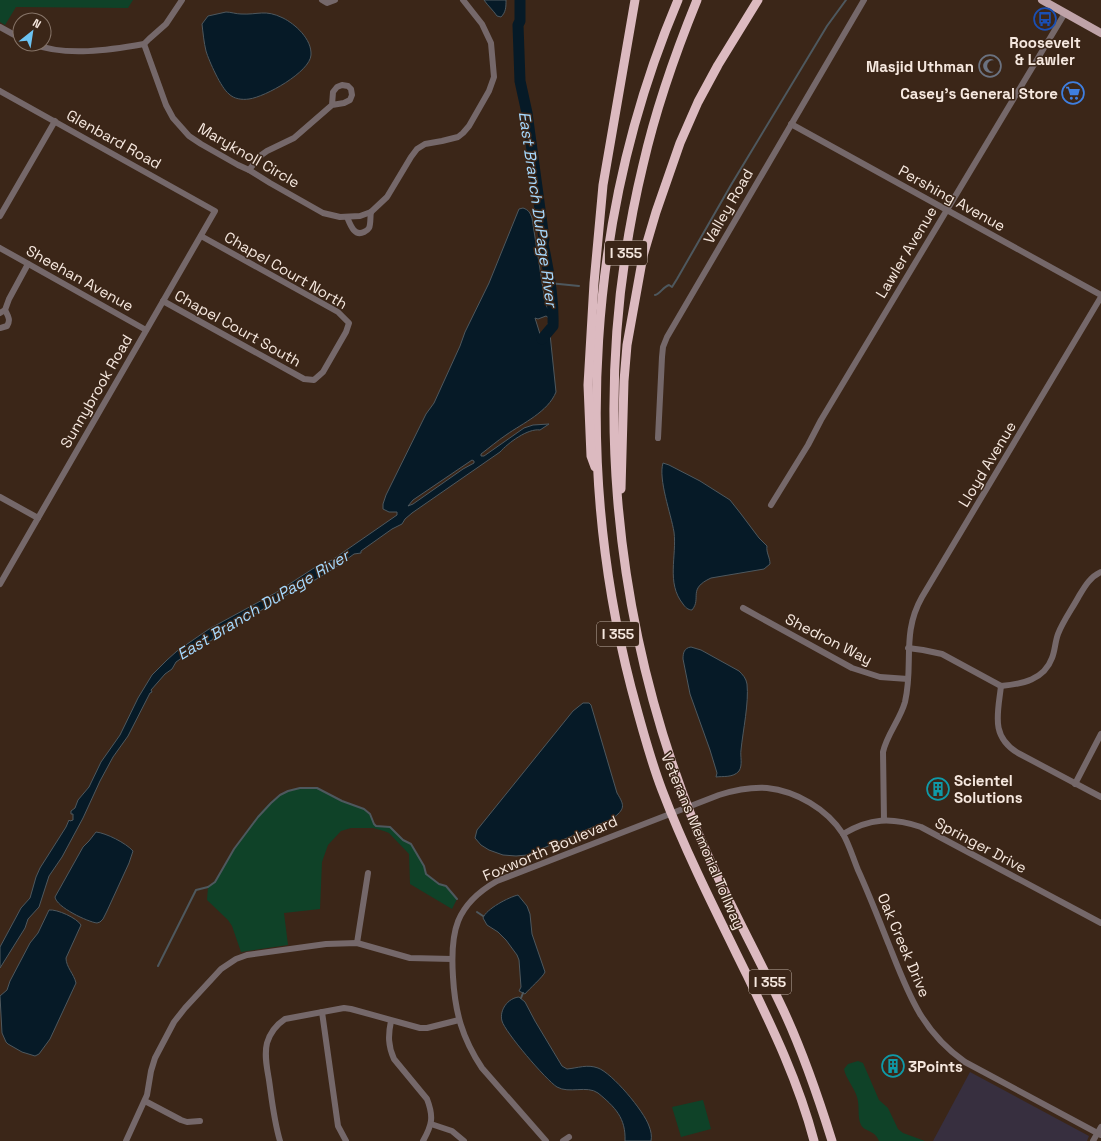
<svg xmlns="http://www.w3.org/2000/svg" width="1101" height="1141" viewBox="0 0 1101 1141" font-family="'Space Grotesk',sans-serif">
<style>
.industrial{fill:#372f3f}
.green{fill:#0f4228}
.water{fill:#061a27;stroke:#4e585e;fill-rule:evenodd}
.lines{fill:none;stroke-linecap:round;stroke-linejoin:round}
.stream{stroke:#4e585e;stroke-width:2}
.river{stroke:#061a27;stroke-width:11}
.minor{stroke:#75686a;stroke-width:6}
.major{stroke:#bfa3a8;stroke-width:8}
.highway{stroke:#dcbac0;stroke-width:9}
.labels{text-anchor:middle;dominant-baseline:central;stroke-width:3;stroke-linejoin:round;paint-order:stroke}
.shield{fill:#3b2618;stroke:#beaea3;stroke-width:1}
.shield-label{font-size:14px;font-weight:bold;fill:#f6e8df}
.poi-label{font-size:15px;font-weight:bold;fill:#f6e8df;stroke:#3b2618;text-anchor:end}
.street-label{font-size:15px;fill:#f6e8df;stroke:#3b2618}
.water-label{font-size:16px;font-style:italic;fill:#a6d9fe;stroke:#3b2618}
</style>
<rect width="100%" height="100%" fill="#3b2618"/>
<path class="industrial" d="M970 1072 1089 1136 1087 1141H933Z"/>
<g class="green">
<path d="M0 0H133L128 8 16 7 5 25 0 22Z"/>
<path d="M311 787 317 788 342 801 364 809 370 814 374 824 376 826 390 827 403 840 411 844 424 866 426 874 439 884 446 886 457 899 452 909 410 884 409 854 389 833 384 831 373 828H351L341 831 328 845 322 862 320 909 284 913 288 945 241 952 232 926 228 920 207 900 208 887C220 878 226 863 234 850 245 832 267 799 287 791 295 788 303 788 311 787Z"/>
<path d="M858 1061 863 1063 879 1100 888 1108 898 1129 903 1133 925 1141H879C875 1130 865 1132 861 1125 857 1117 860 1106 857 1097 854 1087 846 1079 844 1069L848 1064Z"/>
<path d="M703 1100 711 1129 681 1137 672 1107Z"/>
</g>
<g class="water">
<path d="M484 0H506C506 7 506 12 501 17L497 16C493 10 488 6 484 0Z"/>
<path d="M226 12C231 12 236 14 241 14 258 15 265 9 283 18 295 24 312 39 311 55 310 72 265 97 249 99 242 100 234 99 229 94 221 88 209 61 206 51 204 43 203 33 202 24L208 16Z"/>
<path d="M523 208C529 210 530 213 532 218L544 295 547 307 556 320 551 327 550 334 556 392C548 412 523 423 506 435 497 441 489 448 481 454V456H484L524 428 533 425 549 424 540 430C528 428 508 443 500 452L412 513 405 519 402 524 392 529 361 551V553L354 554 339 565 315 580 303 583 298 588 230 629 215 636 212 640 196 648 176 662 172 669 165 674 151 690 152 692 150 693 128 736 113 757 100 781 83 818 62 857 49 876 39 907 28 919 25 928 0 968V947L21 908 30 898 36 877 40 868 66 827 69 820 70 821 73 820V814H71V811L75 808 78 800 89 787 101 762 120 735 138 698 152 675 167 660 177 651 209 629 277 592 314 568 332 560 397 515V512H389L383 509V504L386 495 426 414 434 403 460 346 465 332 489 283 519 209ZM546 316 549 318C549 325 546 331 540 334L535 318 538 319ZM472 460 474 461V463L463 469 413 504 408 506 413 500Z"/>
<path d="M663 463 669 465 700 481 730 500 741 514 759 538 767 546C766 553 770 557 770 564L764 569 711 578C687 589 702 598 692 610 688 610 685 607 683 604 666 583 677 556 674 532 671 514 658 479 663 463Z"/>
<path d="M691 647 701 650 739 671C743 675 746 678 747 684 749 703 743 730 741 750 740 756 743 765 739 771 733 778 723 776 716 777L717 773 710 750 690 694 683 659C683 653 684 648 691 647Z"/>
<path d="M583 703H589L591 705 617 793C625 806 625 809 612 819L527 855 516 856 503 855 489 850 481 845 475 838 477 830 573 711Z"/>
<path d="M96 832C106 833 126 843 133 851L129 863 107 911 103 919 100 922 97 923C88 922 56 907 55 897L83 847 89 841Z"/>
<path d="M518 895 527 906 530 914 532 934 545 972C543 977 529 989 525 994L519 991 521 987 519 960 517 955 506 940 498 932 487 925 483 918C486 909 509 897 518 895Z"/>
<path d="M49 910C57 909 77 918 81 925L66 958C66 967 74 974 76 983L50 1039 39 1054 35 1056 22 1052 8 1044 6 1042 2 1033 0 996 7 990 10 981 30 943 38 933Z"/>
<path d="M519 997 525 1002 535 1021 562 1066 567 1069C578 1068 587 1064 598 1068 612 1073 644 1111 649 1126 651 1131 652 1136 651 1141H625C626 1118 615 1107 598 1093 587 1085 569 1094 557 1087 546 1080 505 1032 502 1021 499 1010 508 998 519 997Z"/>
</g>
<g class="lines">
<g class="stream">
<path d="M549 283 579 286"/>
<path d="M655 295C660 294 663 287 669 285L672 287 677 279 731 185 827 26 846 0"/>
<path d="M477 912 483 916"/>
<path d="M158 966 196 890 208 887 215 882 234 849 258 817 271 803 280 795 288 791 300 788H317L342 801 364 809 370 814 374 824 376 826 390 827 403 840 411 844 424 866 426 874 439 884 446 886 457 899"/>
<path d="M521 998 523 993"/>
</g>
<path class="river" d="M520 0V21L518 25 520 81 527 113 544 239 543 244C549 271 554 298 553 326L542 339"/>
<g class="minor">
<path d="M322 0 327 3 335 0"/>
<path d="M0 27 20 38"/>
<path d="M33 44C66 57 110 50 144 44L149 39 166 24 182 0"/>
<path d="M144 44 166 105 173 118 189 136 201 144 238 165 249 170 270 183 323 213 340 217 360 216 371 212 387 197 411 157 417 149 425 144 442 141 458 137 463 133 469 126 489 91 494 77 491 43 482 24 463 0"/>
<path d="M0 91 215 211 0 584"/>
<path d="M791 124 1101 295"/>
<path d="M249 170 260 156 267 151 294 138 332 105 344 103 350 100 352 95 351 89 348 86 342 85 337 87 333 92 332 105"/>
<path d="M0 216 55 121"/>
<path d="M347 217C350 224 354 237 364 232 366 231 368 230 369 228 371 224 370 216 371 212"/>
<path d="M0 248 146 330"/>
<path d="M163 301 304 379 314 380 323 372 346 332 349 323 338 312 201 236"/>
<path d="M0 313 5 310 9 299 28 264"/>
<path d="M0 328 7 326C11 320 8 316 5 310"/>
<path d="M658 438 662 357 663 347 667 337 864 0"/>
<path d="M0 497 38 518"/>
<path d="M771 505 808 445 821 420 1065 13"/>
<path d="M743 608 852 668 880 677 908 679"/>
<path d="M908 648 923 650 942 654 1001 686"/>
<path d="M1001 686C998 713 990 736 1018 753L1101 797"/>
<path d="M1001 686C1022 684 1044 680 1052 658 1055 651 1055 642 1058 634 1063 621 1072 609 1079 596 1085 586 1090 577 1101 572"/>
<path d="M1075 784 1101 734"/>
<path d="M884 820 883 752C887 734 900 720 905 702 914 664 901 634 922 597L1101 297"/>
<path d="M843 834C870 818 891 817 921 827L1101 923"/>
<path d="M357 943 368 873"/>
<path d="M322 1012 338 1126 346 1141"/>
<path d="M391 1021C388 1035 388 1046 394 1059L427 1099C434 1117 432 1125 423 1141"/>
<path d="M145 1101 181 1120 187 1122 200 1121"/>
<path d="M431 1124 452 1131 464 1141"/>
<path d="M126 1141 147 1095 151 1071 155 1058 174 1022 185 1008 221 969 236 959 247 955 326 944 357 943 410 958 452 959"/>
<path d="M280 1141C274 1121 272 1101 269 1080 267 1068 264 1055 267 1043 270 1033 276 1025 285 1019L344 1008 351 1009 420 1028H427L459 1020"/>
<path d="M546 1141 482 1068C462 1038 455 1012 453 977 450 932 455 905 497 881L719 795C735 790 751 787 767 788 796 791 827 809 843 834 849 844 853 858 858 870 869 894 879 920 889 945 908 993 921 1031 965 1062L1101 1135"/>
<path d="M563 1141 569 1137"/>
<path d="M1093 1141 1101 1127"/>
</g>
<path class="major" d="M1042 0 1101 33"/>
<g class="highway">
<path d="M678 0C587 215 573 462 631 687 640 721 649 756 662 790 686 853 717 914 747 975 773 1029 799 1083 814 1141"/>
<path d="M697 0C675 54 656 108 643 165 590 384 611 614 694 823 718 884 751 942 779 1001 801 1046 817 1093 832 1141"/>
<path d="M595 467 591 456 588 385 594 283 603 185 635 0"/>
<path d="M621 489 624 381 627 345 643 256 656 212 680 143 698 102 718 65 758 0"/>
</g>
</g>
<defs>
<g id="bus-ring" transform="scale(1.15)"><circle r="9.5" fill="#3b2618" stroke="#1a4fb4" stroke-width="1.5"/><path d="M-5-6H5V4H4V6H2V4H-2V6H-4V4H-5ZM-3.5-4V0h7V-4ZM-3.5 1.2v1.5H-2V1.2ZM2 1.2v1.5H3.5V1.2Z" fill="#1a4fb4"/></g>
<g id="mosque-ring" transform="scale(1.15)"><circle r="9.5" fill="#3b2618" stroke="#6b7280" stroke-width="1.5"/><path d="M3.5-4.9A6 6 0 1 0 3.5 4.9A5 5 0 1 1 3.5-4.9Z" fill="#6b7280"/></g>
<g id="supermarket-ring" transform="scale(1.15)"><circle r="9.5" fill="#3b2618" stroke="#3f7fe0" stroke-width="1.5"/><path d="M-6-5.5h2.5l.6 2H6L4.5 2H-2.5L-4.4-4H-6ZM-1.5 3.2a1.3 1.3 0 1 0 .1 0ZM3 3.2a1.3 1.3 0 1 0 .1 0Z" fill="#3f7fe0"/></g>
<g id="building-ring" transform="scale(1.15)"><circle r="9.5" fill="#3b2618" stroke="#0f9aa8" stroke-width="1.5"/><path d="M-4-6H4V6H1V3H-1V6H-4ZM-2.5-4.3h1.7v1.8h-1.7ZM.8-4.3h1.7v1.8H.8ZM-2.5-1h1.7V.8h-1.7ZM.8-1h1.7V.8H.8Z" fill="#0f9aa8"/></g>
</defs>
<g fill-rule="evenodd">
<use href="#bus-ring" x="1045" y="19"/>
<use href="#mosque-ring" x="990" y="66"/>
<use href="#supermarket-ring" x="1073" y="93"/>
<use href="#building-ring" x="938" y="789"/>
<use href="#building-ring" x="893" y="1066"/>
</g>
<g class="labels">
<g class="shield">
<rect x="605" y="241" width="42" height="24" rx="3"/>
<rect x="597" y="622" width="42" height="24" rx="3"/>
<rect x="749" y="970" width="42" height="24" rx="3"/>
</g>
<g class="shield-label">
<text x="626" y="253">I 355</text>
<text x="618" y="634">I 355</text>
<text x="770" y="982">I 355</text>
</g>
<g class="poi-label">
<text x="1045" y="42" text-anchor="middle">Roosevelt<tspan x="1045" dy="17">&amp; Lawler</tspan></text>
<text x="974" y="66">Masjid Uthman</text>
<text x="1058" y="93">Casey's General Store</text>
<text x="954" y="780" text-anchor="start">Scientel<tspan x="954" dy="17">Solutions</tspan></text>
<text x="908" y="1066" text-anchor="start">3Points</text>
</g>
<g class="street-label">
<text transform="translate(114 139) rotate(29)">Glenbard Road</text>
<text transform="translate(249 155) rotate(30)">Maryknoll Circle</text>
<text transform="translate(952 198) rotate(29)">Pershing Avenue</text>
<text transform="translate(728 206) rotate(-60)">Valley Road</text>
<text transform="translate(906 252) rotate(-59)">Lawler Avenue</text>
<text transform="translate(286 270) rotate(30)">Chapel Court North</text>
<text transform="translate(80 278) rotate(29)">Sheehan Avenue</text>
<text transform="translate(238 328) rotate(29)">Chapel Court South</text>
<text transform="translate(96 391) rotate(-60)">Sunnybrook Road</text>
<text transform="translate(987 464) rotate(-59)">Lloyd Avenue</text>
<text transform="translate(829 639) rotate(27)">Shedron Way</text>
<text transform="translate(703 841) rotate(67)">Veterans Memorial Tollway</text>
<text transform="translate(981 845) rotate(28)">Springer Drive</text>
<text transform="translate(550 848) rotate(-23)">Foxworth Boulevard</text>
<text transform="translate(904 945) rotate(67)">Oak Creek Drive</text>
</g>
<g class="water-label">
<text transform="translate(538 209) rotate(82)">East Branch DuPage River</text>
<text transform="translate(263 605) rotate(-31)">East Branch DuPage River</text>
</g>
</g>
<g transform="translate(32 32) rotate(30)"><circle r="19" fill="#3b2618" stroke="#867468"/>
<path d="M0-3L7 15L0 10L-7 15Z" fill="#6cc3f2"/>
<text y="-6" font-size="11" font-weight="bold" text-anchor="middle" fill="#f6e8df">N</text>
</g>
</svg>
